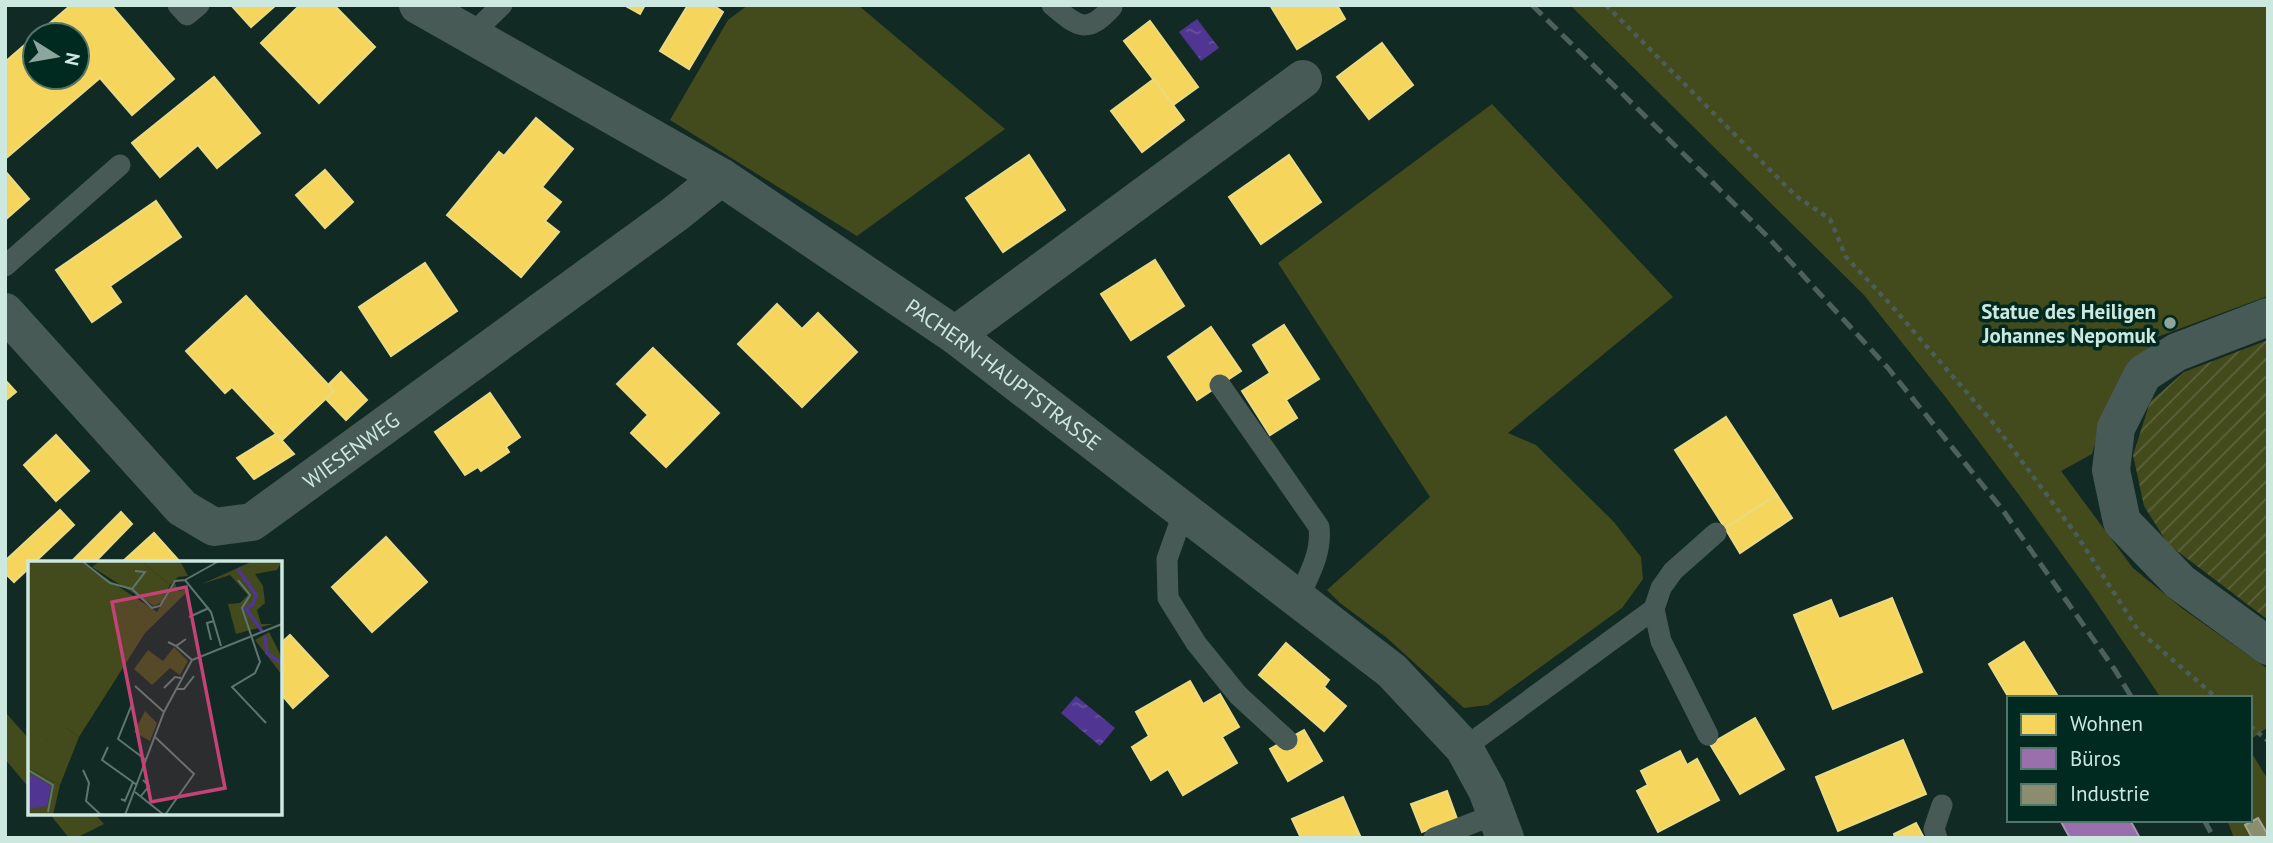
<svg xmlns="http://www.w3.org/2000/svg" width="2273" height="843" viewBox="0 0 2273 843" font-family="'PT Sans',sans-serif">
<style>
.grass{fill:#434a1c}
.garden{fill:url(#garden-furrows)}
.water{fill:url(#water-ripples)}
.homes{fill:#f6d55c;stroke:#eadb83;stroke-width:2}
.offices{fill:#9970ab;stroke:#a994bb;stroke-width:2}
.industry{fill:#8c8c6e;stroke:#a0a890;stroke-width:2}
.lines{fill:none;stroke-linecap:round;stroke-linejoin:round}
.path{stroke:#4b5d58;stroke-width:4.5;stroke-dasharray:5 5;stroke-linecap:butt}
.lane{stroke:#475a55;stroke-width:21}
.street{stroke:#475a55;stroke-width:38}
.secondary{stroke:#475a55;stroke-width:38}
.rail{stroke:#4e605b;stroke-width:5;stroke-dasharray:14 7;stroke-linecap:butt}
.poi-dot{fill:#8ca69e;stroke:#002a20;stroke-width:2.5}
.labels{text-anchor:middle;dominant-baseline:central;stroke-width:7;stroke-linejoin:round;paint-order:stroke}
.poi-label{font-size:21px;font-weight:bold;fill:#cde8df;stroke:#002a20;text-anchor:end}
.street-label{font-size:21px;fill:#cde8df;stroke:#002a20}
.inset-river{fill:none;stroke:#503692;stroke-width:3.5}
.inset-road{fill:none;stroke:#5d766f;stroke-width:2}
.view{fill:#c44275;fill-opacity:0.15;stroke:#c44275;stroke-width:3.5}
.inset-edge{fill:none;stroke:#cde8df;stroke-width:3.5}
</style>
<defs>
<pattern id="garden-furrows" width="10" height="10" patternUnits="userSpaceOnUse" patternTransform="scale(1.75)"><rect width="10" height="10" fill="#434a1c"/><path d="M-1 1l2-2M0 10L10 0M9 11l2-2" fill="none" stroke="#5d643d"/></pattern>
<pattern id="water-ripples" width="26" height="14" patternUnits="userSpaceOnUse" patternTransform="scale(1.75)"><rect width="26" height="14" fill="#503692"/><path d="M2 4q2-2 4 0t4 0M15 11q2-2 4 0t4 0" fill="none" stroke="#6853a1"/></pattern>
</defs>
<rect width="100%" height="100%" fill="#122a24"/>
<g class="grass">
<path d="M748 5H858L1005 129 857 236 670 120 728 20Z"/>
<path d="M1570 5H2268V296L2157 337 2129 372 2102 419 2092 454 2061 471 2133 568 2183 609 2268 669V727L2250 740V698H2161L2090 593 2019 495 1947 399 1864 295Z"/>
<path d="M1492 104 1673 297 1508 433 1536 445 1614 522 1641 557 1643 579 1622 608 1488 705 1464 708 1387 638 1340 603 1327 590 1430 497 1278 263Z"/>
<path d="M5 712 30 740V789L5 759Z"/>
<path d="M2250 750 2268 780V838H2234L2227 820H2250Z"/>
<path d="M49 813H94L104 824 76 838H69Z"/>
</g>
<path class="garden" d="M2268 340V620L2168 544 2144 506 2133 455 2150 402 2184 372Z"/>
<g class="water">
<path d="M1197 19 1219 48 1201 61 1179 32Z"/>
<path d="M1076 696 1115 728 1100 746 1061 713Z"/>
</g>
<g class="homes">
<path d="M71 5H111L174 79 132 115 100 78 5 159V62L35 36V77H77V35H36Z"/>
<path d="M231 5H276L251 27Z"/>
<path d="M300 5H334L375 47 319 103 261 43Z"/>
<path d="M624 5H645L640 14Z"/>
<path d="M688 5H713L723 12 689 69 660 51Z"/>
<path d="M1270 5H1337L1345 19 1297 49Z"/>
<path d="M1150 21 1198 87 1173 105 1124 41Z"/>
<path d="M1382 43 1413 85 1369 119 1337 77Z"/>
<path d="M214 77 260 133 217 168 198 145 160 177 132 143Z"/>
<path d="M1154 79 1184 120 1142 152 1111 111Z"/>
<path d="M536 118 573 149 542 187 561 202 545 221 559 232 521 277 447 215 499 152 504 156Z"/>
<path d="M1029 155 1065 210 1003 252 966 198Z"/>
<path d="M1289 155 1321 202 1261 244 1229 197Z"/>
<path d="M325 170 353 202 325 228 296 195Z"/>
<path d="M5 171 29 199 5 220Z"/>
<path d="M156 201 181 237 110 286 121 302 92 322 56 270Z"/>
<path d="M1155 260 1184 306 1131 340 1101 294Z"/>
<path d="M425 263 457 311 391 356 359 307Z"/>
<path d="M246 296 334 391 282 440 232 387 225 393 186 351Z"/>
<path d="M777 304 802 329 818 313 857 352 802 407 738 344Z"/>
<path d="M1284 325 1319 379 1286 400 1297 418 1270 435 1242 391 1270 373 1253 345Z"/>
<path d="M1211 327 1241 371 1197 400 1168 357Z"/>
<path d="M653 348 719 413 666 467 631 433 648 415 617 384Z"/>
<path d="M341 372 367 400 346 420 326 399 334 391 328 385Z"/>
<path d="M5 380 16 392 5 401Z"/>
<path d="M490 393 520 437 506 447 509 452 481 471 478 467 465 475 435 432Z"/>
<path d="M1726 417 1777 495 1725 528 1675 450Z"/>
<path d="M276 434 294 454 254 479 237 458Z"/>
<path d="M56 435 89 471 56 501 24 465Z"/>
<path d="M1777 495 1792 518 1740 553 1725 528Z"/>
<path d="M60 510 74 525 34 563H30V567L14 582 5 573V561Z"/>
<path d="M121 512 132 524 94 563H73L71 562Z"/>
<path d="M154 533 181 563H121Z"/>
<path d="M386 537 427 582 372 632 332 587Z"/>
<path d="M1892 598 1922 672 1833 709 1794 615 1831 600 1839 619Z"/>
<path d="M290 635 328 676 293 708 282 695 280 697V644Z"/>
<path d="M2024 642 2059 698H2009L1989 664Z"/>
<path d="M1286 643 1329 680 1324 687 1346 706 1324 731 1259 675Z"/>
<path d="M1190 681 1203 704 1220 694 1239 727 1222 737 1237 763 1183 795 1168 769 1151 780 1132 747 1149 736 1136 712Z"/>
<path d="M1755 718 1784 769 1740 794 1710 744Z"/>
<path d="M1304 730 1322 761 1288 781 1270 749Z"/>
<path d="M1903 740 1926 794 1838 831 1816 777Z"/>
<path d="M1680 751 1687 765 1697 759 1719 800 1658 832 1637 791 1648 785 1641 771Z"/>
<path d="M1447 791 1457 819 1422 832 1411 804Z"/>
<path d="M1343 797 1361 838H1301L1292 819Z"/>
<path d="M1916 823 1924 838H1895L1894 834Z"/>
</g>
<path class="offices" d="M2060 820H2130L2140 838H2070Z"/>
<path class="industry" d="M2258 818 2268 835V838H2252L2245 825Z"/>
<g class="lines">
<g class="path">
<path d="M1606 5 1796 196 1830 219 1846 257 1890 304 1994 424 2076 534 2138 630 2217 698"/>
<path d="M2250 726 2268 741"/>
</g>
<g class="lane">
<path d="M178 5 187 15 199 5"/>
<path d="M1052 5C1078 27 1087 35 1112 7"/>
<path d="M471 35 502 5"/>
<path d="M5 266 120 165"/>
<path d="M1220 385 1319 527C1322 553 1309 575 1298 599"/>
<path d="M1184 511 1167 559 1168 598 1196 643 1238 695 1287 740"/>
<path d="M1708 735 1661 641 1654 609 1661 588 1673 571 1716 533"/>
<path d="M1464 748 1654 609"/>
<path d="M1434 838 1496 814"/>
<path d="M1937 838 1934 829 1942 805"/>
</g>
<g class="street">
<path id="s1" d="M5 312 182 508 214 527 252 522 675 214 721 177"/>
<path d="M955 335 1303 79"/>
</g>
<g class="secondary">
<path id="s2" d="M418 5 721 177 955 335 1392 671 1464 748 1487 790 1505 838"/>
<path d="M2268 317 2177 352 2143 374 2116 428 2111 470 2122 522 2180 582 2268 646"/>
</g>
<g class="rail">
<path d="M1532 5 1765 234 1888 368 2002 509 2115 670 2132 698"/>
<path d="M2204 820 2214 838"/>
</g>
</g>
<circle class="poi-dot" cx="2170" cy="323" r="7"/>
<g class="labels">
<g class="poi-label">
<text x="2156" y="311">Statue des Heiligen<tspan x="2156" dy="24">Johannes Nepomuk</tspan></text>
</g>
<g class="street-label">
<text stroke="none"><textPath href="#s2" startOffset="693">PACHERN-HAUPTSTRASSE</textPath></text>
<text stroke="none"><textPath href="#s1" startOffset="462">WIESENWEG</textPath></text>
</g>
</g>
<g transform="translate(28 561)">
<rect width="254" height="254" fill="#122a24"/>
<path d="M0 0H52L129 51 147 22 150 30 162 28 117 72 51 176 39 167 20 180 11 177 0 162ZM113 0H152L160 15 150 16 142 24ZM225 0H254L249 9 227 13 235 25 237 42 229 49 233 63H245L208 73 200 43 212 42 220 34 202 14 174 23ZM146 86 160 100 152 114 142 107 124 124 106 108 120 89 135 100ZM117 150 129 162 122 180 106 171ZM0 207 32 224 25 254H0Z" fill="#434a1c"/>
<path d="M241 71 254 97V114L227 79ZM0 162 19 180 27 170 39 167 51 176 32 224 0 207Z" fill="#434a1c"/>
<path d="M72 0H113L142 24 134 41 126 45 64 6Z" fill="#434a1c"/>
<path d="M5 214 23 225 19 245 1 248 0 217Z" fill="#503692"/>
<path class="inset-river" d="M210 8 228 34 225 43 218 48 234 70M237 75 239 92 254 103"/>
<path class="inset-road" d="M54 0 82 22 104 28 124 47 132 45 147 20 157 19 183 51 193 85M157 19 191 0M210 19 222 34 214 47 232 101 227 112 204 126 238 162M104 28 117 11 107 10M161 56 181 47M183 79 179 62 186 60M140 81 148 85 158 78M148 85 164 99M107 125 136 151M136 127 147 116 153 117M148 128H156L166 115M104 143 90 178 118 199M126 175 166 213 137 254M80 186 74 199 109 224M0 209 25 224 20 251M55 209 61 222 58 240 73 254M107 231 136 254M113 235 121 225 115 219M93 238 97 240 105 221M97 254 136 151 164 99 254 63"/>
<path class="view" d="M158 26 197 227 123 241 84 41Z"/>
<rect width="254" height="254" class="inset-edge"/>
</g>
<rect width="2273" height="843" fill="none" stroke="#cde8df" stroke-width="14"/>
<rect x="2007" y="696" width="245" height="126" fill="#002a20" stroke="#52766c" stroke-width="2"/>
<rect x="2021" y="714" width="35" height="21" fill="#f6d55c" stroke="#52766c" stroke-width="2"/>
<text x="2070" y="731" font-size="21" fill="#cde8df">Wohnen</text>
<rect x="2021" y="748" width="35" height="21" fill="#9970ab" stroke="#52766c" stroke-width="2"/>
<text x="2070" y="766" font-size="21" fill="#cde8df">Büros</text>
<rect x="2021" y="784" width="35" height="21" fill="#8c8c6e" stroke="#52766c" stroke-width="2"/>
<text x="2070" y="801" font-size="21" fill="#cde8df">Industrie</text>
<g transform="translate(56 56) rotate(101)"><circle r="33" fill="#002a20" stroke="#52766c" stroke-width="2"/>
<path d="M0-5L12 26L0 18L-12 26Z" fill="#8ca69e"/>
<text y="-10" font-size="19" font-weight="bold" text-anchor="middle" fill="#cde8df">N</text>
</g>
</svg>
